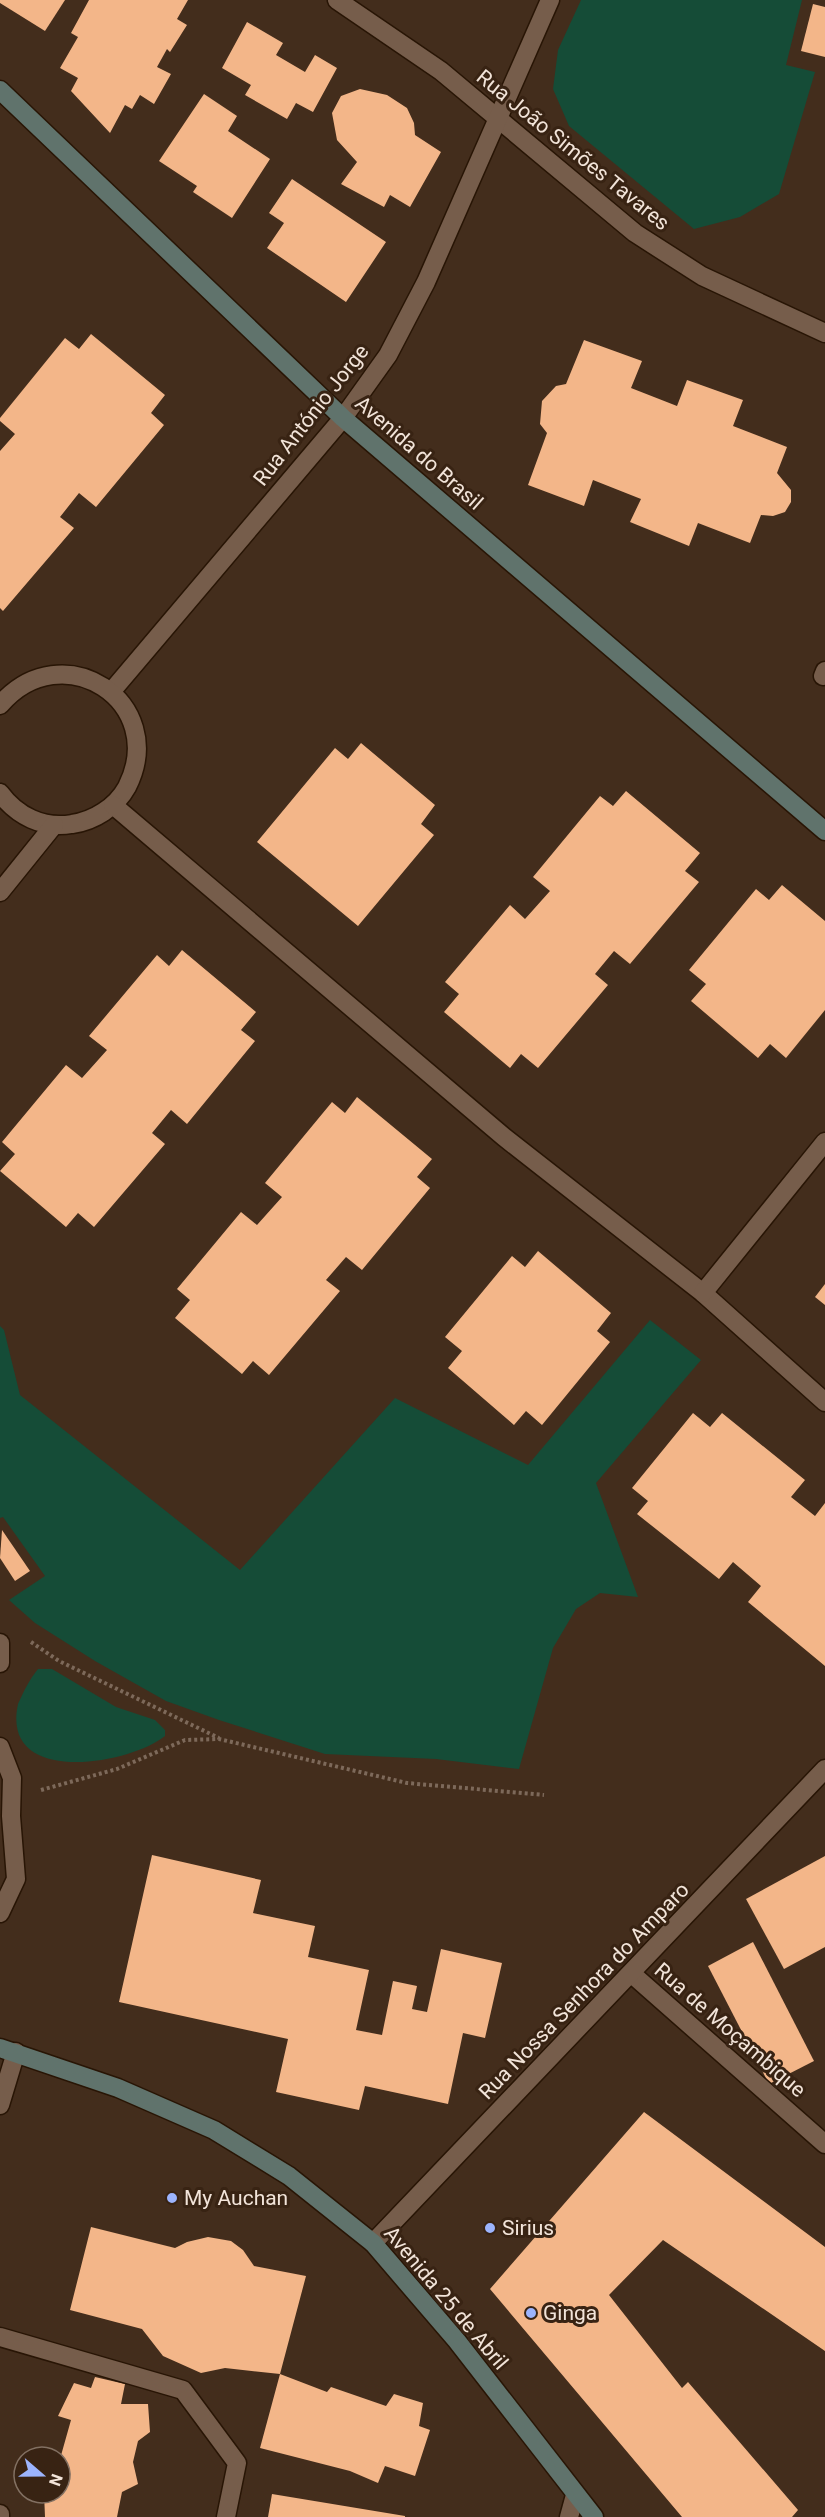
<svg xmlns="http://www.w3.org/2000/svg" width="825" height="2517" viewBox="0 0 825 2517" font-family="Roboto,sans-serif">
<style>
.green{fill:#154c37}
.building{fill:#f3b689}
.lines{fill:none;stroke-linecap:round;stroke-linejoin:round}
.lane-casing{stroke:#281505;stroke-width:21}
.street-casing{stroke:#281505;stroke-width:21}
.secondary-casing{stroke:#281505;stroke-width:21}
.path{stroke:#7d695a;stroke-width:4;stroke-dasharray:3 3;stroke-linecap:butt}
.lane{stroke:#765d4b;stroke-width:18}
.street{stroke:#765d4b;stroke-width:18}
.secondary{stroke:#60736c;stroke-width:18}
.poi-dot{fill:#9cb4fd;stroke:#382313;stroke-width:2}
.labels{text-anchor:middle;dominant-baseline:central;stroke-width:6;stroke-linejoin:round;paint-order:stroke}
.street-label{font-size:21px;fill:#f2e4d9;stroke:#382313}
.poi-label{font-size:21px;fill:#f2e4d9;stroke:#382313;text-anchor:start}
</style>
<rect width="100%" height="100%" fill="#432d1c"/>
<g class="green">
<path d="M581 0H802L786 65 815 72 779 194 740 217 694 229 569 126 553 89 558 50Z"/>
<path d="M650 1320 701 1360 596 1483 638 1597 600 1593 576 1609 553 1648 519 1769 436 1759 325 1754 219 1720 166 1701 95 1661 35 1623 9 1600 45 1576 3 1517 0 1518V1326L4 1330 20 1395 240 1570 395 1398 528 1465Z"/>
<path d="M38 1669H52L116 1707 155 1720 165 1730V1736C129 1765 0 1787 18 1704 24 1691 29 1680 38 1669Z"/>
</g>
<g class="building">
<path d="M0 0H65L45 31 0 3Z"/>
<path d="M89 0H188L177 19 187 25 170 52 167 49 157 67 171 74 154 104 140 95 132 109 125 105 110 133 71 91 78 78 60 68 78 37 71 33Z"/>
<path d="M813 4 825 7V57L801 51Z"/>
<path d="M247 22 283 43 276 55 305 72 315 55 337 68 313 112 296 103 287 119 245 95 251 85 222 68Z"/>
<path d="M360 89 387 95 407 108 414 123 415 135 441 152 410 207 390 195 384 207 341 184 357 162 337 140 332 113 341 96Z"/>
<path d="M204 94 237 116 228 131 270 159 232 218 193 192 197 186 159 161Z"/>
<path d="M292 179 386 242 346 302 267 248 284 223 269 213Z"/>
<path d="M91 334 165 395 151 413 164 425 96 507 79 493 60 517 74 528 3 611 0 608V451L15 434 0 421V418L65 338 79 349Z"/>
<path d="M584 340 642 361 631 388 677 406 687 380 743 400 733 426 787 447 777 473 791 490V502L785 512 773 516 761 515 750 543 698 523 689 546 630 522 641 499 593 480 584 506 528 485 547 433 540 424 542 401 556 386 566 384Z"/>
<path d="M361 743 435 805 421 824 434 835 358 926 257 842 335 748 348 759Z"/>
<path d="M626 791 700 853 685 871 699 882 630 964 614 951 595 974 608 985 538 1068 521 1054 510 1068 444 1012 459 994 445 982 510 905 525 919 550 891 533 877 600 796 613 806Z"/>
<path d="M782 885 825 921V1010L786 1058 770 1044 758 1058 691 1001 706 984 689 970 756 889 769 900Z"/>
<path d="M182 950 256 1012 241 1030 255 1041 187 1124 171 1110 152 1133 165 1144 94 1227 78 1213 66 1227 0 1171 15 1154 2 1142 66 1065 82 1078 107 1050 89 1036 157 955 169 966Z"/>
<path d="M357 1097 432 1159 417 1177 430 1188 362 1270 346 1257 326 1280 340 1291 269 1375 253 1361 242 1374 175 1318 190 1300 177 1289 241 1212 257 1225 282 1197 265 1183 332 1102 345 1113Z"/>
<path d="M538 1251 611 1313 597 1331 610 1342 542 1425 526 1411 514 1425 448 1368 462 1351 445 1337 512 1256 525 1267Z"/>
<path d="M825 1284V1305L815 1297Z"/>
<path d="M693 1413 710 1427 722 1413 805 1480 791 1497 815 1516 825 1503V1666L748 1602 761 1586 733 1562 719 1579 637 1514 648 1501 632 1488Z"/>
<path d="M2 1530 30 1571 15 1581 0 1558Z"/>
<path d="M152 1855 261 1880 253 1913 315 1926 308 1957 369 1970 356 2030 382 2035 393 1981 417 1986 412 2009 427 2012 441 1949 502 1963 485 2038 463 2033 448 2104 365 2086 359 2110 276 2092 288 2039 119 2002Z"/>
<path d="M825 1856V1947L784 1969 746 1899Z"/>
<path d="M753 1942 814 2061 769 2084 708 1966Z"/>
<path d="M644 2112 825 2247V2351L663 2240 609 2295 682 2388 688 2382 798 2510 792 2517H682L490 2289Z"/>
<path d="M91 2227 175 2248 187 2242 208 2237 231 2241 243 2250 254 2266 306 2276 280 2374 225 2368 201 2373 163 2356 142 2329 70 2310Z"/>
<path d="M280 2374 327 2392 331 2387 386 2406 394 2394 423 2403 419 2426 430 2430 415 2476 385 2466 378 2483 350 2471 260 2448Z"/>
<path d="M95 2377 125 2384 121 2404H148L150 2432 138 2441 133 2462 138 2484 122 2492 117 2517H45L44 2493H60V2459L71 2420 58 2416 74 2383 91 2388Z"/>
<path d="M272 2494 405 2516V2517H268Z"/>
</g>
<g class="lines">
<g class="lane-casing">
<g id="lane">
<path d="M0 1643V1663"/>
<path d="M0 1747 12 1778 11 1816 16 1879 0 1913"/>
</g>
</g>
<g class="street-casing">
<g id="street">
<path d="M337 0 441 71 635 233 702 276 825 333"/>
<path d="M823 676 825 671"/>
<path d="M111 692 343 418 388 355 426 282 550 0"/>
<path d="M0 705C62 632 170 702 127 787 116 807 94 821 72 824 43 829 17 816 0 793"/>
<path d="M113 805 504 1137 703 1293 825 1402"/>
<path d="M0 892 54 825"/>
<path d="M703 1293 825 1142"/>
<path d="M632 1974 825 2144"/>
<path d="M0 2105 16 2052"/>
<path d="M373 2243 825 1769"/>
<path d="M0 2337 183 2390 237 2463 226 2517"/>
<path d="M0 2514V2517"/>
<path d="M569 2517 575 2495"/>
</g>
</g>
<g class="secondary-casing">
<g id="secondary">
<path d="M0 90 343 418 825 831"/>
<path d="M0 2048 118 2088 214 2130 289 2176 373 2243 457 2341 594 2517"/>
</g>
</g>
<g class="path">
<path d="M31 1642 59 1661 219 1738"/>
<path d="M41 1790 117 1769 185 1740 219 1739 407 1783 544 1795"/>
</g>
<use href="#lane" class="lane"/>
<use href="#street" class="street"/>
<use href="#secondary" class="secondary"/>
</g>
<g class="poi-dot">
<circle cx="172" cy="2198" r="6"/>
<circle cx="490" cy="2228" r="6"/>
<circle cx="531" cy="2313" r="6"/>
</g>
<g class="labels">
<g class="street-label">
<text transform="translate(573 150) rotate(39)">Rua João Simões Tavares</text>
<text transform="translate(311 415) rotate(-52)">Rua António Jorge</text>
<text transform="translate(419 453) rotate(41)">Avenida do Brasil</text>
<text transform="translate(584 1991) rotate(-46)">Rua Nossa Senhora do Amparo</text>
<text transform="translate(730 2030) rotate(41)">Rua de Moçambique</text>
<text transform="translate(446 2298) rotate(50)">Avenida 25 de Abril</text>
</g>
<g class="poi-label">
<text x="184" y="2198">My Auchan</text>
<text x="502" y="2228">Sirius</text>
<text x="543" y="2313">Ginga</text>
</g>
</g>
<g transform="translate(42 2475) rotate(110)"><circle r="28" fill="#382313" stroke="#827062" stroke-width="1.5"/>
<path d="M0-4.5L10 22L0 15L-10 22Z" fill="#9cb4fd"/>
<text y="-9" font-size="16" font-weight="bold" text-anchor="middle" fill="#f2e4d9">N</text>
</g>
</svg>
